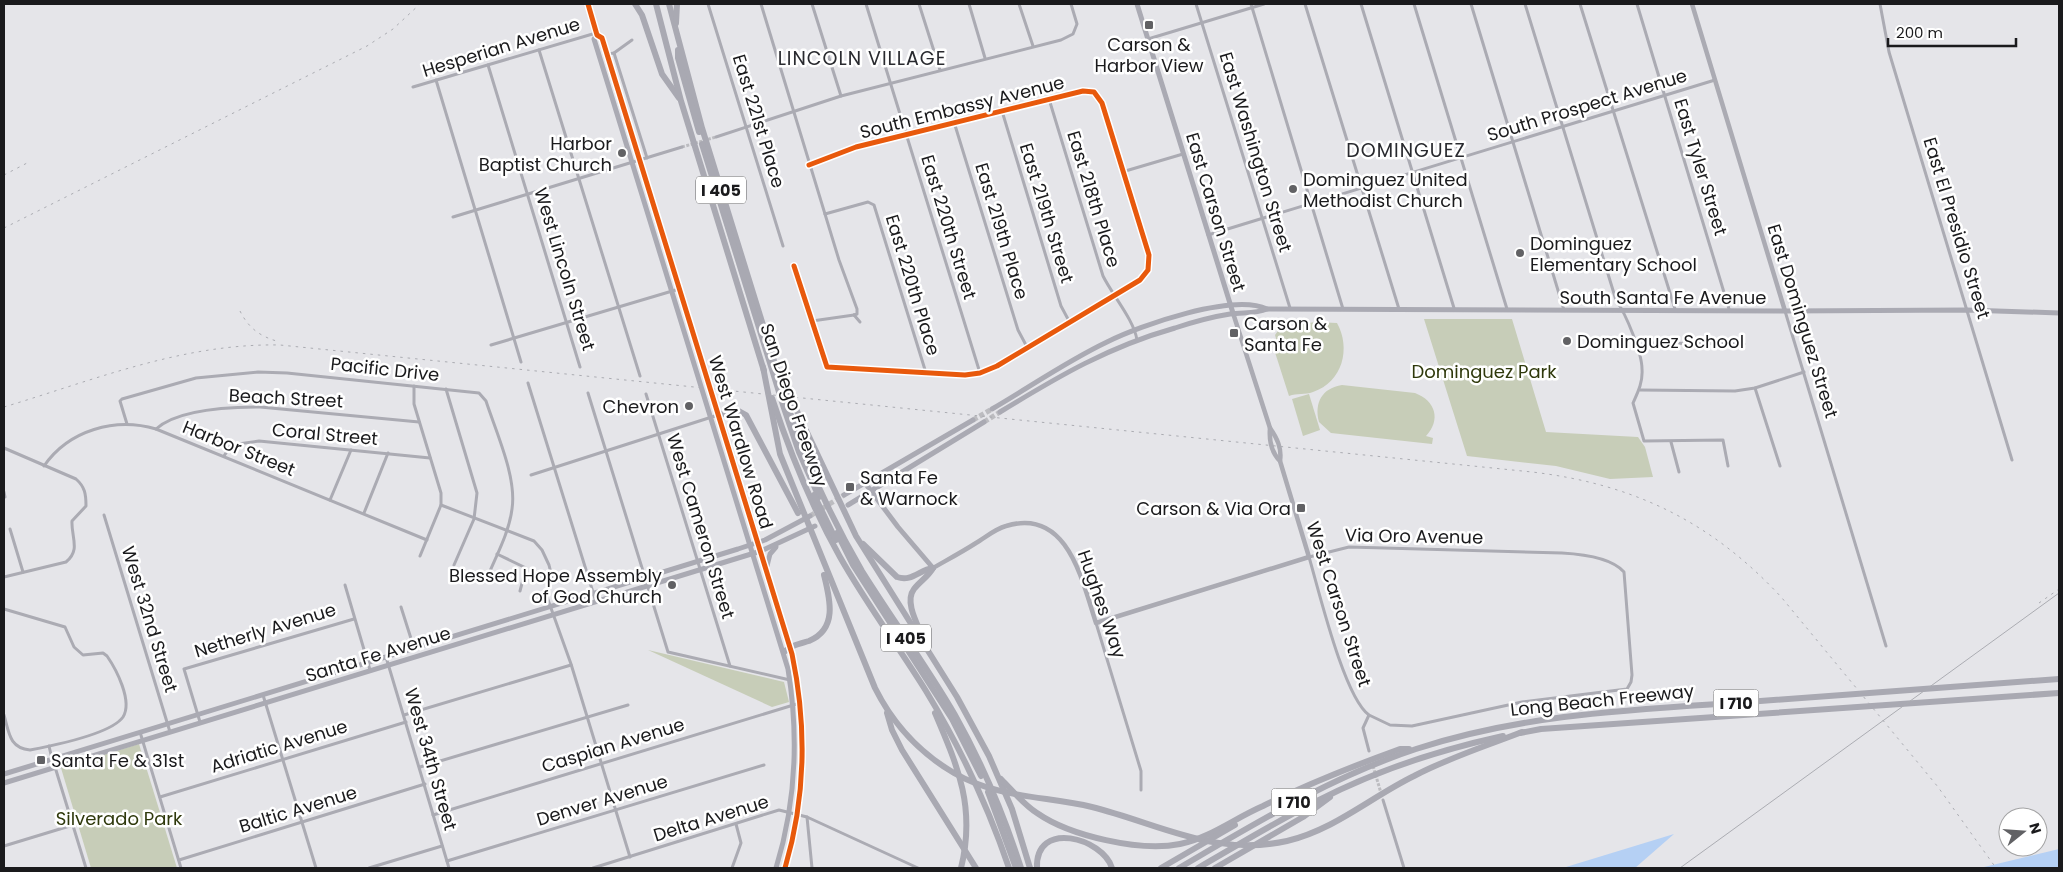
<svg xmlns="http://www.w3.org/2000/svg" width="2063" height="872" viewBox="0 0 2063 872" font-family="Poppins,sans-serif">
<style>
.green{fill:#c7cdb8}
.water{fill:#b5d0f4}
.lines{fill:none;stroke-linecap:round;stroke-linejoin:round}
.minor-tunnel{stroke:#bcbcc0;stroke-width:3;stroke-dasharray:3 1.5;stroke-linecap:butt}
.secondary-tunnel{stroke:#bcbcc0;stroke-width:5;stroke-dasharray:5 2.5;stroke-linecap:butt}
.minor{stroke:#ababb3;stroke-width:3}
.tertiary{stroke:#ababb3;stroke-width:4.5}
.secondary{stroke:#aaaab3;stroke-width:5}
.motorway{stroke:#a9a9b2;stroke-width:6}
.tram{stroke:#abacb2;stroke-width:1}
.rail{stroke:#abacb2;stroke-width:1;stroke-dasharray:2.5 5;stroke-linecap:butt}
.cycleway-casing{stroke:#fff;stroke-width:8}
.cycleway{stroke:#e8590c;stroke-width:5}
.poi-dot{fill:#616164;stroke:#fff;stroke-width:2}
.labels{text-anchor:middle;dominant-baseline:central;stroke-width:5;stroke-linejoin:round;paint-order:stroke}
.shield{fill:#fff;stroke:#5f5f60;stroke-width:1}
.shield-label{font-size:16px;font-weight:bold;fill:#1a1a1c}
.poi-label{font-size:18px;fill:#1a1a1c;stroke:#fff;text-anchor:start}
.street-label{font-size:18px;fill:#1a1a1c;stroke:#fff}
.park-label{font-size:18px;fill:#2f390c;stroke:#fff}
.neighbourhood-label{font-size:19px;letter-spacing:1px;fill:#292a2f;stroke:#fff}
</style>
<rect width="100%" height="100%" fill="#e5e5e9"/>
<g class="green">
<path d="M1424 319H1512L1546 432 1638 437 1645 447 1653 477 1610 479 1556 466 1467 456Z"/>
<path d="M1315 322 1337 323C1351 348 1343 382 1313 392 1305 395 1297 393 1289 396L1272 343 1277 342 1275 335 1280 328Z"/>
<path d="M1342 385 1415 393C1436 401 1441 420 1426 436L1433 438 1432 444 1331 433 1319 422C1314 403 1322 388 1342 385Z"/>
<path d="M1309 394 1320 430 1303 436 1292 399Z"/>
<path d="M648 650 784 682 789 702 772 707Z"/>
<path d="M139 744 177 868H91L61 768Z"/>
</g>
<g class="water">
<path d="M1674 834 1635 868H1563L1566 867Z"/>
<path d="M2059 849V868H1980Z"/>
</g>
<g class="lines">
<g class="minor-tunnel">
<path d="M682 147 716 137"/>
<path d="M1373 766 1381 793"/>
</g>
<g class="secondary-tunnel">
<path d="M973 420 992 409"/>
<path d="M984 422 1000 412"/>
<path d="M810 516 844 495"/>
</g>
<g class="minor">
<path d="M708 4 783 246"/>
<path d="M761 4 839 260 857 309V314L854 315"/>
<path d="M812 4 841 96"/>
<path d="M866 4 980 373"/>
<path d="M919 4 940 70"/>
<path d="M969 4 985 58"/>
<path d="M1019 4 1033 46"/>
<path d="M1196 4 1290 308"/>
<path d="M1251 4 1343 309"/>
<path d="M1305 4 1399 309"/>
<path d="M1361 4 1454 308"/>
<path d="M1414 4 1507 309"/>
<path d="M1471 4 1564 310"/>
<path d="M1525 4 1616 300C1626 314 1642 353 1642 369 1643 382 1638 392 1633 403L1644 441 1723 440 1728 466"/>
<path d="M1580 4 1675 309"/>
<path d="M1637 4 1729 309"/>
<path d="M1880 4 1889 52 2012 460"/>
<path d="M1148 39 1264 4"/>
<path d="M539 50 640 376"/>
<path d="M614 53 647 158"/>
<path d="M608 54 614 53 632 40"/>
<path d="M488 65 580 367"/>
<path d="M436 80 521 362"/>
<path d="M413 87 596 33"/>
<path d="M1049 99 1103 276C1113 296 1134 320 1137 340"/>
<path d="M1002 111 1061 306 1069 321"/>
<path d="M954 122 1018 330 1027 347"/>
<path d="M716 137 841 96 1061 40 1073 34 1077 24 1071 4"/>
<path d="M1122 172 1183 154"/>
<path d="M825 214 868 202 874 205 926 373"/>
<path d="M453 217 682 147"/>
<path d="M1208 235 1715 80"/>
<path d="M794 266 827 367 965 375 980 373 997 366 1140 280 1148 270 1149 255 1102 103 1094 92 1083 91 856 147 809 165"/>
<path d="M1785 311 1886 646"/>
<path d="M854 315 860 322"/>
<path d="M812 321 854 315"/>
<path d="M491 345 679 289"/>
<path d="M1636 348 1653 343 1744 344"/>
<path d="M528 383 596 602"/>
<path d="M414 386V404L441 493V505L420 556"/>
<path d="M1755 388 1780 466"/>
<path d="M446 389 477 493 474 519 454 565"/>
<path d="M1640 390 1735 391 1755 388 1804 372"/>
<path d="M588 393 668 652 790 680"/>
<path d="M646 394 730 666"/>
<path d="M127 424 120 401 122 399 196 378 258 372 287 373 479 393 486 401C496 432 517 477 512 509 509 533 496 556 487 578"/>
<path d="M156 429C178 409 232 407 260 407L419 422"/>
<path d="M1671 442 1679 472"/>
<path d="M4 448 76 479C85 487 86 494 86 506L72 521C71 537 81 550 66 562L4 577"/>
<path d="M224 456 231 445 259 441 430 458"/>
<path d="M44 466C69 430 115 417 156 429L427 540"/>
<path d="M531 475 718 415"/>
<path d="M4 492 5 497"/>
<path d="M330 500 351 450"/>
<path d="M441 505 534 541 542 550 549 565 552 577 547 597 571 664 630 857"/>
<path d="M364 513 388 453"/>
<path d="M104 515 170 732"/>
<path d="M10 529 23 572"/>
<path d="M497 554 526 568 520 591"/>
<path d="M345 585 370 670"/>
<path d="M401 607 414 648"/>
<path d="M4 609 65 627 74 647 83 655 103 653 107 656C116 669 133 701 123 717 111 734 51 746 30 750 9 748 9 732 4 715"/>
<path d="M1096 623 1141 771V790"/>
<path d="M386 657 449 868"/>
<path d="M263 695 316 868"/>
<path d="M404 715 571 665"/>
<path d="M200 722 184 669 354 619"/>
<path d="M140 732 181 868"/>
<path d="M49 746 52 759"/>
<path d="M1369 751 1363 728 1369 715C1344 697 1319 591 1309 557L1349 547 1562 553C1580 554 1611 557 1624 572L1632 675 1631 682 1627 689 1522 702 1412 726 1390 725 1369 715"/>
<path d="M55 767 86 868"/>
<path d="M420 767 628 705"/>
<path d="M160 797 406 722"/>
<path d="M1383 800 1404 868"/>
<path d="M433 815 800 703"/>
<path d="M807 817 812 868"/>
<path d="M4 846 73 825"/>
<path d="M179 860 425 784"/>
<path d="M447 861 764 765"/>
<path d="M369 868 442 846"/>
<path d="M593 868 779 810 807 817 918 868"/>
<path d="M732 868 741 843 736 824"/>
</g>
<g class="tertiary">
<path d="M1692 4 1785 311"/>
<path d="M1233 313 1270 428C1277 438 1282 448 1280 461"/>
<path d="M933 568C947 560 962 552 976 543 986 537 995 529 1006 526 1068 507 1082 581 1096 623L1309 557 1280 461C1271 452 1269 440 1270 428"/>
</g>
<g class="secondary">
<path d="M588 4 597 35 602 38 792 654C807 726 806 797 785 868"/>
<path d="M1137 4 1233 313"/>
<path d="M597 35 594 39 788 669C799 737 796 803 776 868"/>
<path d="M992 409C1030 387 1067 361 1107 342 1141 325 1233 293 1267 309"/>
<path d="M1000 412C1059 376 1108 347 1175 328 1193 322 1211 317 1230 314 1243 312 1255 314 1267 309L1785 311 1967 310 2059 313"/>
<path d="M865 483 898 527 933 568"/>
<path d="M844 495 973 420"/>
<path d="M848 505 984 422"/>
<path d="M767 566 770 554 776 547"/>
<path d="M55 767 59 761 72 756"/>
<path d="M4 774 738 549 765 540 810 516"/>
<path d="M4 783 761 551 815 526"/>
</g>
<g class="motorway">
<path d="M635 4 642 15 662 74 679 98"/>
<path d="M656 4 681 101 764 371"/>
<path d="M669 4 702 128 792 419C810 472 834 523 862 571 892 619 926 665 955 715 982 763 1004 815 1021 868"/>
<path d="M676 23 677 4"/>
<path d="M678 50V58L699 132"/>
<path d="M702 144 784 408 799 452 819 497"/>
<path d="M763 367 780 454 875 688C893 724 920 753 954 773 997 798 1045 796 1092 807 1160 824 1214 857 1287 841 1334 830 1371 797 1414 776 1448 758 1486 746 1522 732"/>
<path d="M786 388 856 536 957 697 989 756 1012 809 1030 868"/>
<path d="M772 398C790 453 812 507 840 557 866 603 898 646 926 691 960 747 988 806 1009 868"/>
<path d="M718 415 737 410 746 415 798 513"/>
<path d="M814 495 836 540"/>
<path d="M837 533 853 565 952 719 981 776"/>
<path d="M863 544 897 577C912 582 919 570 933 568"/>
<path d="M923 638C918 625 904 602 914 589 920 581 928 577 933 568"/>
<path d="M784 652C792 645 799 644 809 641 838 629 830 599 824 575"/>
<path d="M887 713 892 730 902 750 976 868"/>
<path d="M935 713C958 767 976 808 961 868"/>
<path d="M1520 733 1541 729 2059 693"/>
<path d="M1001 779C1013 791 1023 804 1037 813 1070 836 1140 852 1180 844 1210 838 1235 818 1263 806 1308 784 1353 766 1400 749H1409"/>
<path d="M988 792 1016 868"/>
<path d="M1037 868C1035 819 1103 838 1112 868"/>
<path d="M1161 868 1235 825"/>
<path d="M1179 868C1256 823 1331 777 1416 749 1520 715 1626 710 1734 703 1842 695 1951 687 2059 679"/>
<path d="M1198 868C1238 845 1277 821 1317 801 1375 771 1439 750 1503 736"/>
<path d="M1215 868 1303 817 1330 797"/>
</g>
<path class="tram" d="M1680 868 2059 593"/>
<g class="rail">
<path d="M4 175 29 162"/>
<path d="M4 228 367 46 393 29 420 4"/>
<path d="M240 311C249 329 261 337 280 342"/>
<path d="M4 407C94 380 184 343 280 345L1532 472C1634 484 1712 522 1782 598L1938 787 1996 868"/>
<path d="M2039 603 2059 589"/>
</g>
<g class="cycleway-casing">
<g id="cycleway">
<path d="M588 4 597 35 602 38 792 654C807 726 806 797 785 868"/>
<path d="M794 266 827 367 965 375 980 373 997 366 1140 280 1148 270 1149 255 1102 103 1094 92 1083 91 856 147 809 165"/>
</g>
</g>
<use href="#cycleway" class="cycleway"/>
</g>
<g class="poi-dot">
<rect x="1144" y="20" width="10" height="10" rx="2.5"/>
<circle cx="622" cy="153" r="5"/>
<circle cx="1293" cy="189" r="5"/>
<circle cx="1520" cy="253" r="5"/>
<rect x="1229" y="328" width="10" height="10" rx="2.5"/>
<circle cx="1567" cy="341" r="5"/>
<circle cx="689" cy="406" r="5"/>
<rect x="845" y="482" width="10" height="10" rx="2.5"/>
<rect x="1296" y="503" width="10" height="10" rx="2.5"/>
<circle cx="672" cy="585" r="5"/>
<rect x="36" y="755" width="10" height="10" rx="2.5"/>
</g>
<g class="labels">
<g class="shield">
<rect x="696" y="176.5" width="50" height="27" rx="4"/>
<rect x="881" y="624.5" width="50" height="27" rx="4"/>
<rect x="1713.5" y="689.5" width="45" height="27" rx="4"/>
<rect x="1271.5" y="788.5" width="45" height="27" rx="4"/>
</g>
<g class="shield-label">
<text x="721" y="190">I 405</text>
<text x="906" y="638">I 405</text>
<text x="1736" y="703">I 710</text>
<text x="1294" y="802">I 710</text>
</g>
<g class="poi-label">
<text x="1149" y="44" text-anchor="middle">Carson &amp;<tspan x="1149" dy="21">Harbor View</tspan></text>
<text x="612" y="143" text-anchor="end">Harbor<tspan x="612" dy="21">Baptist Church</tspan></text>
<text x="1303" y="179">Dominguez United<tspan x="1303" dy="21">Methodist Church</tspan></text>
<text x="1530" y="243">Dominguez<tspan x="1530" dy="21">Elementary School</tspan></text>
<text x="1244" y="323">Carson &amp;<tspan x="1244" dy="21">Santa Fe</tspan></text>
<text x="1577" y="341">Dominguez School</text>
<text x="679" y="406" text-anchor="end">Chevron</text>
<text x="860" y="477">Santa Fe<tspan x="860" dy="21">&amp; Warnock</tspan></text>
<text x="1291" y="508" text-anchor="end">Carson &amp; Via Ora</text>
<text x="662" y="575" text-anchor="end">Blessed Hope Assembly<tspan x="662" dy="21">of God Church</tspan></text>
<text x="51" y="760">Santa Fe &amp; 31st</text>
</g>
<g class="street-label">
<text transform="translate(501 47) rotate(-17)">Hesperian Avenue</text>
<text transform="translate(1587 105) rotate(-17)">South Prospect Avenue</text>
<text transform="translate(962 107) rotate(-14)">South Embassy Avenue</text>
<text transform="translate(759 121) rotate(73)">East 221st Place</text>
<text transform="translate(1256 152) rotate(73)">East Washington Street</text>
<text transform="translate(1701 167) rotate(73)">East Tyler Street</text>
<text transform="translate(1094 199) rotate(73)">East 218th Place</text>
<text transform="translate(1216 212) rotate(73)">East Carson Street</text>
<text transform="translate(1047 213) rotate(73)">East 219th Street</text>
<text transform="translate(949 227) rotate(73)">East 220th Street</text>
<text transform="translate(1957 228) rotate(73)">East El Presidio Street</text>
<text transform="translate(1002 231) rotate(73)">East 219th Place</text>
<text transform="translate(565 269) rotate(73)">West Lincoln Street</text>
<text transform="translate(913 285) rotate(73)">East 220th Place</text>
<text x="1663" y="297">South Santa Fe Avenue</text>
<text transform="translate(1803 321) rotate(73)">East Dominguez Street</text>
<text transform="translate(385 369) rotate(6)">Pacific Drive</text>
<text transform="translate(286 398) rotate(3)">Beach Street</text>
<text transform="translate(794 405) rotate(71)">San Diego Freeway</text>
<text transform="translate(325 434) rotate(5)">Coral Street</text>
<text transform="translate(741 442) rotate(73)">West Wardlow Road</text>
<text transform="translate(239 448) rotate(22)">Harbor Street</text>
<text transform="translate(701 526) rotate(73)">West Cameron Street</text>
<text transform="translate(1414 536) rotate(1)">Via Oro Avenue</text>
<text transform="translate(1102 604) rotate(71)">Hughes Way</text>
<text transform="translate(1339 604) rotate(72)">West Carson Street</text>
<text transform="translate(150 619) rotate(73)">West 32nd Street</text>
<text transform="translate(265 630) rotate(-17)">Netherly Avenue</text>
<text transform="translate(378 654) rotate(-17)">Santa Fe Avenue</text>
<text transform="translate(1602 700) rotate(-6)">Long Beach Freeway</text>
<text transform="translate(613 745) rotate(-17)">Caspian Avenue</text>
<text transform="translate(279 746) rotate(-17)">Adriatic Avenue</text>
<text transform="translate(431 759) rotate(74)">West 34th Street</text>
<text transform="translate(602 800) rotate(-17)">Denver Avenue</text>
<text transform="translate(298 809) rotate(-17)">Baltic Avenue</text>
<text transform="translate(711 818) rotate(-17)">Delta Avenue</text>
</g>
<g class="park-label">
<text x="1484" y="371">Dominguez Park</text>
<text x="119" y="818">Silverado Park</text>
</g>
<g class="neighbourhood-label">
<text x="862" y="58">LINCOLN VILLAGE</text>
<text x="1406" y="150">DOMINGUEZ</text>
</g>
</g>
<rect width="2063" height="872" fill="none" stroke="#1a1a1c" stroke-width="10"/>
<g transform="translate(2023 832) rotate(73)"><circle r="24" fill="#ffffff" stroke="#a3a3a4"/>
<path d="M0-4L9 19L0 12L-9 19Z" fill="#616164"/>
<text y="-8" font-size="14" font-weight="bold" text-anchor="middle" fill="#1a1a1c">N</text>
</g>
<path d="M1888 38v8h128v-8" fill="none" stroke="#1a1a1c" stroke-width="2.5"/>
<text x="1896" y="38" font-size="15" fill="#1a1a1c" stroke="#ffffff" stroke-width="4" paint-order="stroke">200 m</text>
</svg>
